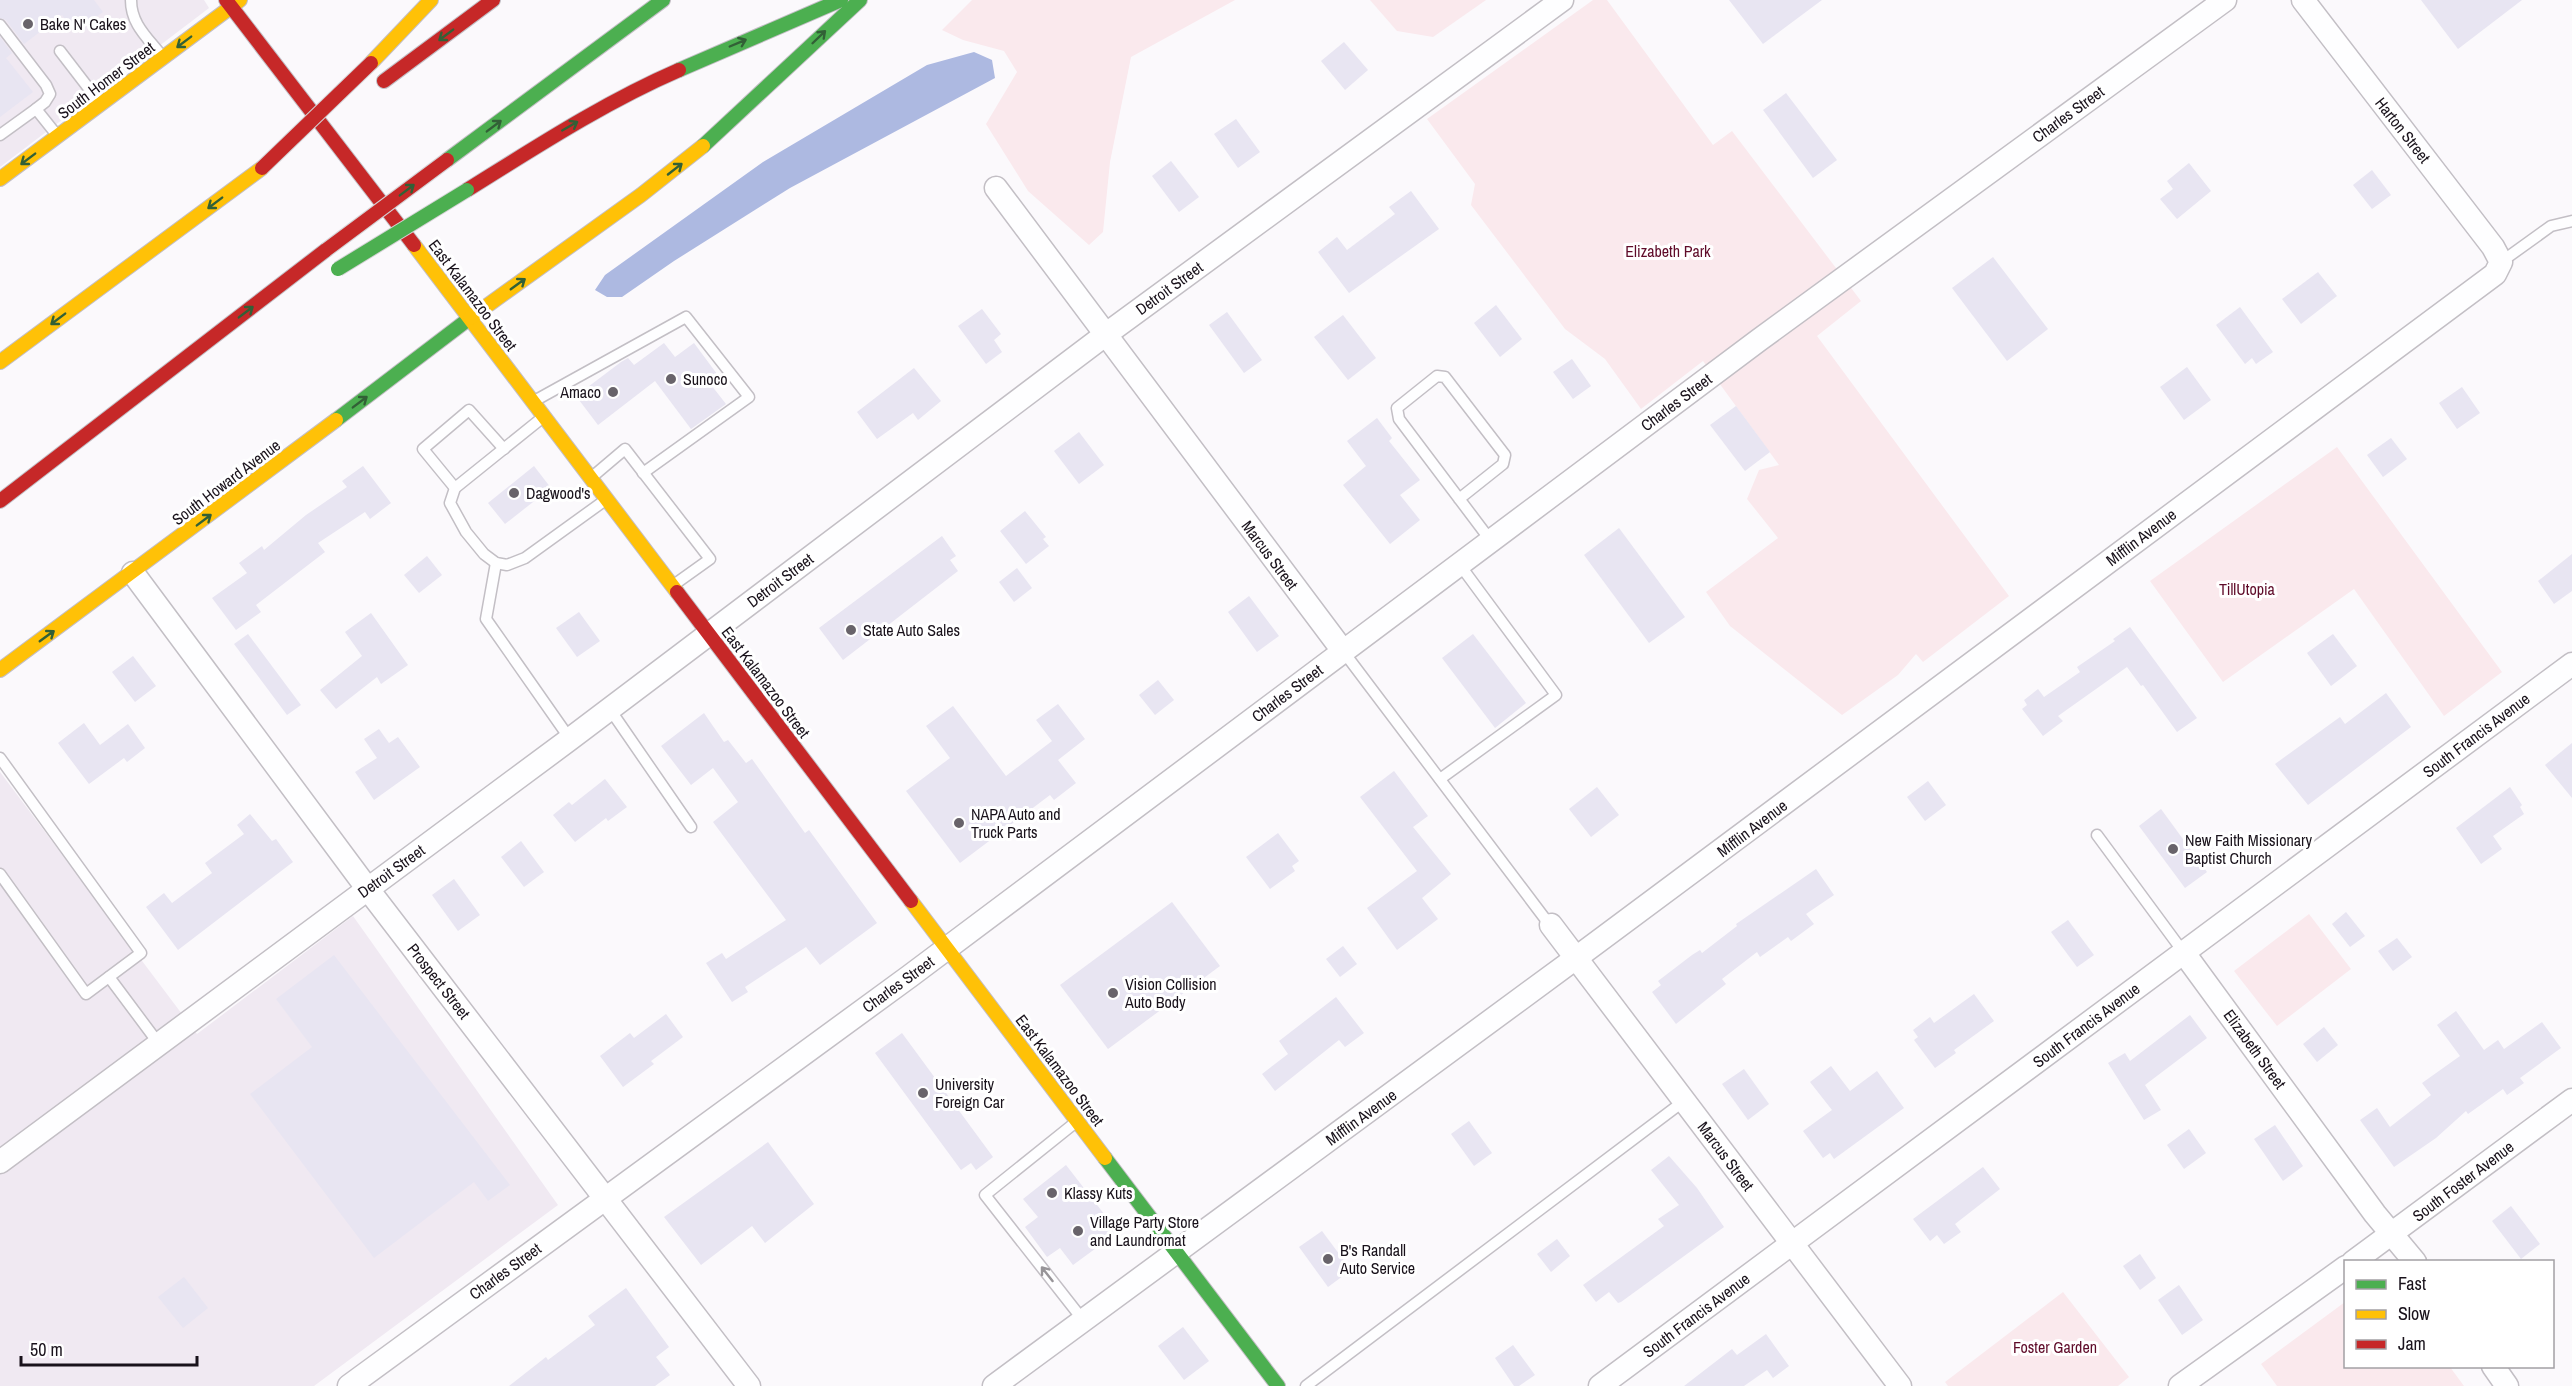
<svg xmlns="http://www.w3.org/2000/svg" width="2572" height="1386" viewBox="0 0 2572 1386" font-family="'Archivo Narrow',sans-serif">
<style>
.built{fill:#f0e9f2}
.green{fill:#fae9ed}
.water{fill:#adb9e1}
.building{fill:#e8e5f2}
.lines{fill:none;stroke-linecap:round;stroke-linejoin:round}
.lane-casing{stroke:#c3bfc5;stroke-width:13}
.street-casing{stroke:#c3bfc5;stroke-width:25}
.fast-casing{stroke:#c3bfc5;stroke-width:16}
.slow-casing{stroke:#c3bfc5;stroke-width:16}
.jam-casing{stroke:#c3bfc5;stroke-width:16}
.lane{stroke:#fefeff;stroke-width:10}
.street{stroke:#fefeff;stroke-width:22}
.fast{stroke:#4caf50;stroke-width:14}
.slow{stroke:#ffc107;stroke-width:14}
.jam{stroke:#c62828;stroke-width:14}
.fast-bridge-casing{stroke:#d4d2d5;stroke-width:16;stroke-linecap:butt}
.jam-bridge-casing{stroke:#d4d2d5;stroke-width:16;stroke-linecap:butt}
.fast-bridge{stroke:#4caf50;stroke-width:14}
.jam-bridge{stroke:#c62828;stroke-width:14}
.oneway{stroke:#326036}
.oneway2{stroke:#979498}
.poi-dot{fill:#68636a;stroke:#fff;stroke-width:2}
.labels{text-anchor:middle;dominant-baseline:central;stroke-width:6;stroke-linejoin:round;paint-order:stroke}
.poi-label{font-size:16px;fill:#19121b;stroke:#fff;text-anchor:start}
.street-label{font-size:16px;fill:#19121b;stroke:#fff}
.park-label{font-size:16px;fill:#5f0b29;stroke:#fff}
</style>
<rect width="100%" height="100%" fill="#fbf9fc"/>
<g class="built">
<path d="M0 0H204L209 8 0 167Z"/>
<path d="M0 772 197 1034 353 916 558 1205 314 1386H0Z"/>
</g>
<g class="green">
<path d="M972 0H1235L1131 57 1110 162 1103 232 1089 245 1028 191 986 124 1017 72 1004 51 963 40 942 30Z"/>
<path d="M1370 0H1486L1433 37 1397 31Z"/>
<path d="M1593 0H1607L1713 145 1732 131 1861 301 1817 336 2009 596 1923 662 1916 654 1898 675 1842 715 1730 626 1706 592 1778 538 1747 499 1759 470 1779 465 1703 361 1641 409 1605 359 1565 329 1471 205 1475 184 1427 119Z"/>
<path d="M2337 447 2502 672 2444 716 2354 589 2223 682 2150 581Z"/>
<path d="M2309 914 2351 969 2277 1026 2234 971Z"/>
<path d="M2063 1292 2129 1377 2118 1386H1948L1945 1382Z"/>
<path d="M2345 1302 2346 1366 2450 1367 2464 1386H2277L2261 1364Z"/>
</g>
<path class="water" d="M974 52 992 60 995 78 790 188 674 261 622 297H607L595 290 605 275 763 162 927 65Z"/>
<g class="building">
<path d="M0 0H94L103 12 75 32 62 15 24 44 6 20 0 18Z"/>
<path d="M1729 0H1822L1763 44Z"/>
<path d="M2421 0H2522L2458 49Z"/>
<path d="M0 37 12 53 6 58 33 92 0 117Z"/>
<path d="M1344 42 1368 70 1345 90 1321 61Z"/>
<path d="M1786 93 1837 160 1813 178 1763 110Z"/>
<path d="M1236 119 1260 152 1238 168 1214 134Z"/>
<path d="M1171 161 1199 197 1179 212 1152 176Z"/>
<path d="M2189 163 2211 191 2177 219 2160 199 2173 189 2167 181Z"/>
<path d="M2372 170 2391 195 2372 209 2353 185Z"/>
<path d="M1411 191 1439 229 1349 293 1318 252 1337 237 1347 250 1395 214 1389 207Z"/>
<path d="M1993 257 2048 329 2007 361 1952 288Z"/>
<path d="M2318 272 2337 296 2301 324 2282 299Z"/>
<path d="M1496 305 1522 339 1500 357 1474 323Z"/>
<path d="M2240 307 2273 352 2256 364 2252 358 2245 364 2216 325Z"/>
<path d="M982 309 1001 334 994 340 1002 352 986 364 958 326Z"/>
<path d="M1227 312 1262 360 1244 373 1209 325Z"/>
<path d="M1343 315 1376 358 1348 380 1314 337Z"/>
<path d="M664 343 675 357 694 343 717 374 708 381 726 404 691 429 655 381 598 425 576 396 621 362 628 358 634 365Z"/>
<path d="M1572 359 1591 386 1573 399 1553 372Z"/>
<path d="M2187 367 2211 400 2184 420 2160 387Z"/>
<path d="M914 368 941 401 918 420 913 413 877 439 857 412Z"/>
<path d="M2462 387 2480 413 2457 429 2439 403Z"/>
<path d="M1736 406 1770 452 1745 471 1710 425Z"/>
<path d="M1377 418 1392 438 1389 441 1420 480 1400 495 1420 520 1390 544 1343 485 1366 466 1347 441Z"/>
<path d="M1079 432 1104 465 1079 484 1054 451Z"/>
<path d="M2391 438 2407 459 2383 477 2367 455Z"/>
<path d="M363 466 391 503 370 519 365 512 318 543 325 552 256 605 261 612 236 630 212 598 247 573 239 563 262 546 264 550 306 515 347 487 342 481Z"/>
<path d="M534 466 551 488 505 524 488 503Z"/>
<path d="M1025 511 1046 537 1043 539 1049 546 1026 564 1000 531Z"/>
<path d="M1619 528 1685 617 1649 643 1584 555Z"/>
<path d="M942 536 956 556 950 560 958 571 843 660 819 628Z"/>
<path d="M2572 554V591L2554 604 2538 581Z"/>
<path d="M427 556 442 575 419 593 404 575Z"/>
<path d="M1017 568 1032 588 1014 602 999 582Z"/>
<path d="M1249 596 1279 636 1257 652 1228 612Z"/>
<path d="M579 612 600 641 577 657 556 628Z"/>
<path d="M371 613 408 665 381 684 377 677 336 709 320 690 362 656 345 632Z"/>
<path d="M2130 627 2197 718 2177 732 2143 685 2141 686 2127 667 2058 716 2063 721 2043 736 2022 709 2027 705 2024 700 2038 689 2044 697 2080 672 2077 667 2115 641 2113 639Z"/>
<path d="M248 634 301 705 287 715 234 644Z"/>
<path d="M1473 634 1526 703 1495 728 1442 658Z"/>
<path d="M2333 634 2357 666 2331 686 2307 653Z"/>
<path d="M133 656 156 686 135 702 112 672Z"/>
<path d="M1158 680 1174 700 1155 715 1139 695Z"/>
<path d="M2386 693 2411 727 2308 805 2275 764 2340 717 2345 724Z"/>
<path d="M1058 704 1085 739 1058 760 1076 783 1054 800 1050 795 960 863 906 791 950 758 926 726 953 706 1006 776 1052 741 1036 720Z"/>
<path d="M704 713 724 742 728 740 746 763 752 759 805 833 809 830 877 923 820 965 806 947 745 987 748 992 732 1002 706 963 722 953 726 959 786 920 713 822 738 802 713 768 691 785 661 746Z"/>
<path d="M84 723 100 745 128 724 145 748 127 762 124 758 89 784 58 743Z"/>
<path d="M379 729 389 743 398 737 420 767 374 800 355 772 377 758 364 739Z"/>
<path d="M2572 743V798L2545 765Z"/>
<path d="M1394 771 1428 816 1413 827 1451 874 1422 898 1438 919 1397 950 1367 908 1417 871 1360 797Z"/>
<path d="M605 779 627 807 608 821 606 818 575 842 553 815 569 802 572 805Z"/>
<path d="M1928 781 1946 805 1925 821 1907 797Z"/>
<path d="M1597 787 1619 815 1591 837 1569 809Z"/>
<path d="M2510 787 2522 805 2520 807 2524 814 2493 836 2502 849 2481 864 2456 828Z"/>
<path d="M2161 809 2207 872 2185 888 2139 826Z"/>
<path d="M250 814 272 841 276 839 293 862 178 950 146 907 164 893 172 903 212 873 205 863 244 834 237 825Z"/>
<path d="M1278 833 1299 861 1292 866 1295 871 1270 889 1246 857Z"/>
<path d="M521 841 544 872 524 887 501 857Z"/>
<path d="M1816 869 1834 895 1806 914 1814 924 1791 941 1788 937 1760 957 1757 952 1722 979 1726 984 1676 1024 1652 992 1661 985 1658 981 1692 955 1700 950 1702 953 1737 926 1736 924Z"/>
<path d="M454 879 480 915 458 931 432 895Z"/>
<path d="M1172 902 1220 966 1108 1049 1060 985Z"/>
<path d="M2346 912 2365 936 2350 947 2332 924Z"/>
<path d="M2068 920 2094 955 2077 967 2051 932Z"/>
<path d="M2397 938 2412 957 2393 971 2378 951Z"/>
<path d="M1343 946 1357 964 1340 977 1326 959Z"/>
<path d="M334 955 510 1185 488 1201 474 1182 374 1258 250 1094 312 1047 276 999Z"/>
<path d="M1974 994 1994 1021 1954 1050 1956 1053 1935 1068 1914 1040 1918 1037 1913 1030 1930 1017 1934 1023Z"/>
<path d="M1336 997 1364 1033 1345 1047 1339 1040 1275 1091 1262 1074 1288 1054 1279 1041Z"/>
<path d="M2456 1011 2484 1050 2498 1040 2504 1049 2542 1022 2561 1048 2520 1078 2524 1083 2507 1095 2503 1089 2468 1114 2466 1111 2436 1138 2394 1167 2360 1120 2377 1108 2390 1127 2431 1095 2422 1083 2460 1056 2437 1025Z"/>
<path d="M666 1014 683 1037 651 1061 654 1064 623 1087 600 1056 630 1033 634 1038Z"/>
<path d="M2190 1015 2207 1038 2145 1085 2161 1110 2144 1120 2108 1063 2125 1053 2130 1061Z"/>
<path d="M2324 1027 2338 1045 2317 1062 2303 1044Z"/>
<path d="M902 1033 993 1157 976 1170 971 1163 961 1170 875 1053Z"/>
<path d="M1831 1066 1850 1091 1877 1071 1904 1108 1834 1159 1830 1153 1823 1158 1803 1131 1832 1110 1810 1082Z"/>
<path d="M1744 1069 1769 1104 1748 1120 1722 1084Z"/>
<path d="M1469 1121 1492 1153 1474 1166 1451 1134Z"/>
<path d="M2275 1125 2303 1166 2283 1181 2254 1139Z"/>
<path d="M2189 1129 2206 1153 2184 1169 2167 1145Z"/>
<path d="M768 1142 814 1204 765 1243 752 1226 701 1265 664 1217Z"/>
<path d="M1669 1156 1697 1188 1724 1227 1621 1302 1618 1303 1609 1292 1596 1302 1583 1285 1664 1226 1658 1219 1679 1205 1651 1170Z"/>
<path d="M1066 1165 1118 1232 1073 1265 1060 1248 1047 1257 1025 1227 1038 1217 1023 1199Z"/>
<path d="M1983 1167 2000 1189 1955 1224 1961 1232 1944 1244 1937 1235 1930 1241 1913 1219Z"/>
<path d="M2511 1206 2540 1244 2521 1259 2492 1221Z"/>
<path d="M1322 1231 1351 1270 1328 1287 1299 1247Z"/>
<path d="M1557 1239 1570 1256 1551 1272 1537 1254Z"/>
<path d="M2140 1254 2156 1278 2140 1290 2123 1266Z"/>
<path d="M184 1277 208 1308 183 1328 158 1297Z"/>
<path d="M2179 1285 2203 1320 2182 1335 2158 1300Z"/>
<path d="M626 1288 669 1347 656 1357 670 1375 655 1386H509L546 1357 548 1360 595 1325 588 1316Z"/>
<path d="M1183 1327 1209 1361 1184 1380 1158 1346Z"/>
<path d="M1766 1334 1789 1366 1773 1378 1767 1370 1744 1386H1684L1732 1349 1737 1355Z"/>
<path d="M1513 1345 1535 1375 1519 1386H1514L1495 1358Z"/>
</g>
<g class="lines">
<g class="lane-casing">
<g id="lane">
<path d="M131 0C131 24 147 37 161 55"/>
<path d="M0 25 46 85 50 94 45 102 36 109 56 134"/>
<path d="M60 51 100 103"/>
<path d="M0 135 36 109"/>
<path d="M2501 262 2551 226 2572 221"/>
<path d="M536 400 686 317 749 397 643 473"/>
<path d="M542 418 455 488 450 503 466 532 484 554 496 563 507 565 525 558 604 501"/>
<path d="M592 477 625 449 710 559 675 584"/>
<path d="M455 488 423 449 469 410 504 449"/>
<path d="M1459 499 1503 464 1505 455 1445 377 1437 376 1397 408 1399 419 1491 541"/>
<path d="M496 563 486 619 570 739"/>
<path d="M1343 651 1546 920"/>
<path d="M609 708 691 827"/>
<path d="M0 758 141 953 86 994 0 874"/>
<path d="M1440 779 1556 695 1460 565"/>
<path d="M2097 835 2184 953"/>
<path d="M109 977 159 1044"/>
<path d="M1076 1122 985 1195 1083 1320"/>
<path d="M1306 1386 1684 1101"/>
</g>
</g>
<g class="street-casing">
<g id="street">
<path d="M996 188 1343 651"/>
<path d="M133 573 367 888 749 1386"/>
<path d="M1551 925 1900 1386"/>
<path d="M2184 953 2375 1214 2415 1262"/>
<path d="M0 1162 570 739 1105 335 1562 0"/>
<path d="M2353 1262 2572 1100"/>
<path d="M2493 1366 2507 1386"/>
<path d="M349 1386 910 976 1759 340 2225 0"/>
<path d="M994 1386 1576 958 2495 274 2501 262 2493 247 2303 0"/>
<path d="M1600 1386 2572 664"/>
<path d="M2180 1386 2346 1267"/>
</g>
</g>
<g class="fast-casing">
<g id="fast">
<path d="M679 70 841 0"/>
<path d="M703 146 860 0"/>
<path d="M447 160 663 0"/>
<path d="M336 420 470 318"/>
<path d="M1105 1158 1278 1386"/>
</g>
</g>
<g class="slow-casing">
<g id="slow">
<path d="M231 7 240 0"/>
<path d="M371 63 431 0"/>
<path d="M0 179 231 7"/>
<path d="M414 245 677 592"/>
<path d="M470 318 641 195 703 146"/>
<path d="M0 362 262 168"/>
<path d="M0 670 336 420"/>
<path d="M911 901 1105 1158"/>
</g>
</g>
<g class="jam-casing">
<g id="jam">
<path d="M226 0 414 245"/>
<path d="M384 81 493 0"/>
<path d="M467 190C536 147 605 102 679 70"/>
<path d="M0 501 326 250"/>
<path d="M677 592 911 901"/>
</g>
</g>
<use href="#lane" class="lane"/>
<use href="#street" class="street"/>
<use href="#fast" class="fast"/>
<use href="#slow" class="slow"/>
<use href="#jam" class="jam"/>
<g class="fast-bridge-casing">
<path id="fast-bridge" d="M338 269 467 190"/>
</g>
<g class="jam-bridge-casing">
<g id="jam-bridge">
<path d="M262 168 371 63"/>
<path d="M326 250 447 160"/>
</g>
</g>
<use href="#fast-bridge" class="fast-bridge"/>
<use href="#jam-bridge" class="jam-bridge"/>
</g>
<defs><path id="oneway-shaft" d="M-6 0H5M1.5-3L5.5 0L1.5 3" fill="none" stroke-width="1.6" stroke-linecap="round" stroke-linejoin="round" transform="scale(1.5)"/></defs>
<g class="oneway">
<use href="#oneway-shaft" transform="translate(446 35) rotate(143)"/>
<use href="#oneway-shaft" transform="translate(819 37) rotate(-44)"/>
<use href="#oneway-shaft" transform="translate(184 42) rotate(143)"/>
<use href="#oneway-shaft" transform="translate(738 43) rotate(-23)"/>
<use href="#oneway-shaft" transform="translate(494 126) rotate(-37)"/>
<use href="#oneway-shaft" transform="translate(570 126) rotate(-30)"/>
<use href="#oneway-shaft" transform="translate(28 159) rotate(143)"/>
<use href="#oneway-shaft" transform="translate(675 169) rotate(-38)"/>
<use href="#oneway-shaft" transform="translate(407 190) rotate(-37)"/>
<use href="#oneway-shaft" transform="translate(215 203) rotate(143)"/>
<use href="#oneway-shaft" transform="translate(518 284) rotate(-36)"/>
<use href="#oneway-shaft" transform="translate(246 312) rotate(-37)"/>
<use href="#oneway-shaft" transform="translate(58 319) rotate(143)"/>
<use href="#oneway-shaft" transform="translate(360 402) rotate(-37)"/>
<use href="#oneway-shaft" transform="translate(204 520) rotate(-37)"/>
<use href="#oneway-shaft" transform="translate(47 636) rotate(-36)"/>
</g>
<use class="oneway2" href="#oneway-shaft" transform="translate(1047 1274) rotate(-128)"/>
<g class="poi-dot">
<circle cx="28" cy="24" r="6"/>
<circle cx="671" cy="379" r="6"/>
<circle cx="613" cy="392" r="6"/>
<circle cx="514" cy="493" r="6"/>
<circle cx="851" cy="630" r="6"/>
<circle cx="959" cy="823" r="6"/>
<circle cx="2173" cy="849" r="6"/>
<circle cx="1113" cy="993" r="6"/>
<circle cx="923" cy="1093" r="6"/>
<circle cx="1052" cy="1193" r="6"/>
<circle cx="1078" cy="1231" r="6"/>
<circle cx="1328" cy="1259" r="6"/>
</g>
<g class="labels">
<g class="poi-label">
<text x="40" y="24">Bake N' Cakes</text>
<text x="683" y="379">Sunoco</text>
<text x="601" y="392" text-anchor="end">Amaco</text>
<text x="526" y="493">Dagwood's</text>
<text x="863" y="630">State Auto Sales</text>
<text x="971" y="814">NAPA Auto and<tspan x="971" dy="18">Truck Parts</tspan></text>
<text x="2185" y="840">New Faith Missionary<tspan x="2185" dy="18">Baptist Church</tspan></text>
<text x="1125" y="984">Vision Collision<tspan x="1125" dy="18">Auto Body</tspan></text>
<text x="935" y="1084">University<tspan x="935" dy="18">Foreign Car</tspan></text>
<text x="1064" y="1193">Klassy Kuts</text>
<text x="1090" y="1222">Village Party Store<tspan x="1090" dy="18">and Laundromat</tspan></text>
<text x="1340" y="1250">B's Randall<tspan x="1340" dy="18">Auto Service</tspan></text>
</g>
<g class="street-label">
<text transform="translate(106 80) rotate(-37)">South Homer Street</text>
<text transform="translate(2068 114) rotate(-36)">Charles Street</text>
<text transform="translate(2403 130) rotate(52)">Harton Street</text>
<text transform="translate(1169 288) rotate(-36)">Detroit Street</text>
<text transform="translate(473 295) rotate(53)">East Kalamazoo Street</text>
<text transform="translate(1676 402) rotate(-37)">Charles Street</text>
<text transform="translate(226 482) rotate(-37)">South Howard Avenue</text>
<text transform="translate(2141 537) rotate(-37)">Mifflin Avenue</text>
<text transform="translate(1270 555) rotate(53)">Marcus Street</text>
<text transform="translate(780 580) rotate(-37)">Detroit Street</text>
<text transform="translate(766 682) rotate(53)">East Kalamazoo Street</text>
<text transform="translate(1287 693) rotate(-37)">Charles Street</text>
<text transform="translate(2476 735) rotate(-37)">South Francis Avenue</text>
<text transform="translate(1752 828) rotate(-37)">Mifflin Avenue</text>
<text transform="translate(391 871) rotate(-36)">Detroit Street</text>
<text transform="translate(439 981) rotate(52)">Prospect Street</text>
<text transform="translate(898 984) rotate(-36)">Charles Street</text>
<text transform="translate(2086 1025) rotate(-37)">South Francis Avenue</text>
<text transform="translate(2255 1049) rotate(54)">Elizabeth Street</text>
<text transform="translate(1060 1070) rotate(53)">East Kalamazoo Street</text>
<text transform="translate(1361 1117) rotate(-36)">Mifflin Avenue</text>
<text transform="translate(1726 1156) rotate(53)">Marcus Street</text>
<text transform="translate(2463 1181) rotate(-37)">South Foster Avenue</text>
<text transform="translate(505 1271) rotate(-36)">Charles Street</text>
<text transform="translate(1696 1315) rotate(-37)">South Francis Avenue</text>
</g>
<g class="park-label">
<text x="1668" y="251">Elizabeth Park</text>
<text x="2247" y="589">TillUtopia</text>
<text x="2055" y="1347">Foster Garden</text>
</g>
</g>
<rect x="2344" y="1260" width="210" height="108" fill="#ffffff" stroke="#a3a0a4" stroke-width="1.5"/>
<rect x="2356" y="1280" width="30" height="9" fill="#4caf50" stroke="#a3a0a4" stroke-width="1.5"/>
<text x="2398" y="1290" font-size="18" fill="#19121b">Fast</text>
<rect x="2356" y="1310" width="30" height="9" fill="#ffc107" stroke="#a3a0a4" stroke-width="1.5"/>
<text x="2398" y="1320" font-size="18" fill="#19121b">Slow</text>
<rect x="2356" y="1340" width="30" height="9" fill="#c62828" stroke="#a3a0a4" stroke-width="1.5"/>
<text x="2398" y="1350" font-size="18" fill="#19121b">Jam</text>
<path d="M21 1356v9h176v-9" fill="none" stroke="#19121b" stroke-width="3"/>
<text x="30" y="1356" font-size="18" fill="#19121b" stroke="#ffffff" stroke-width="4.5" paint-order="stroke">50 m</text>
</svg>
